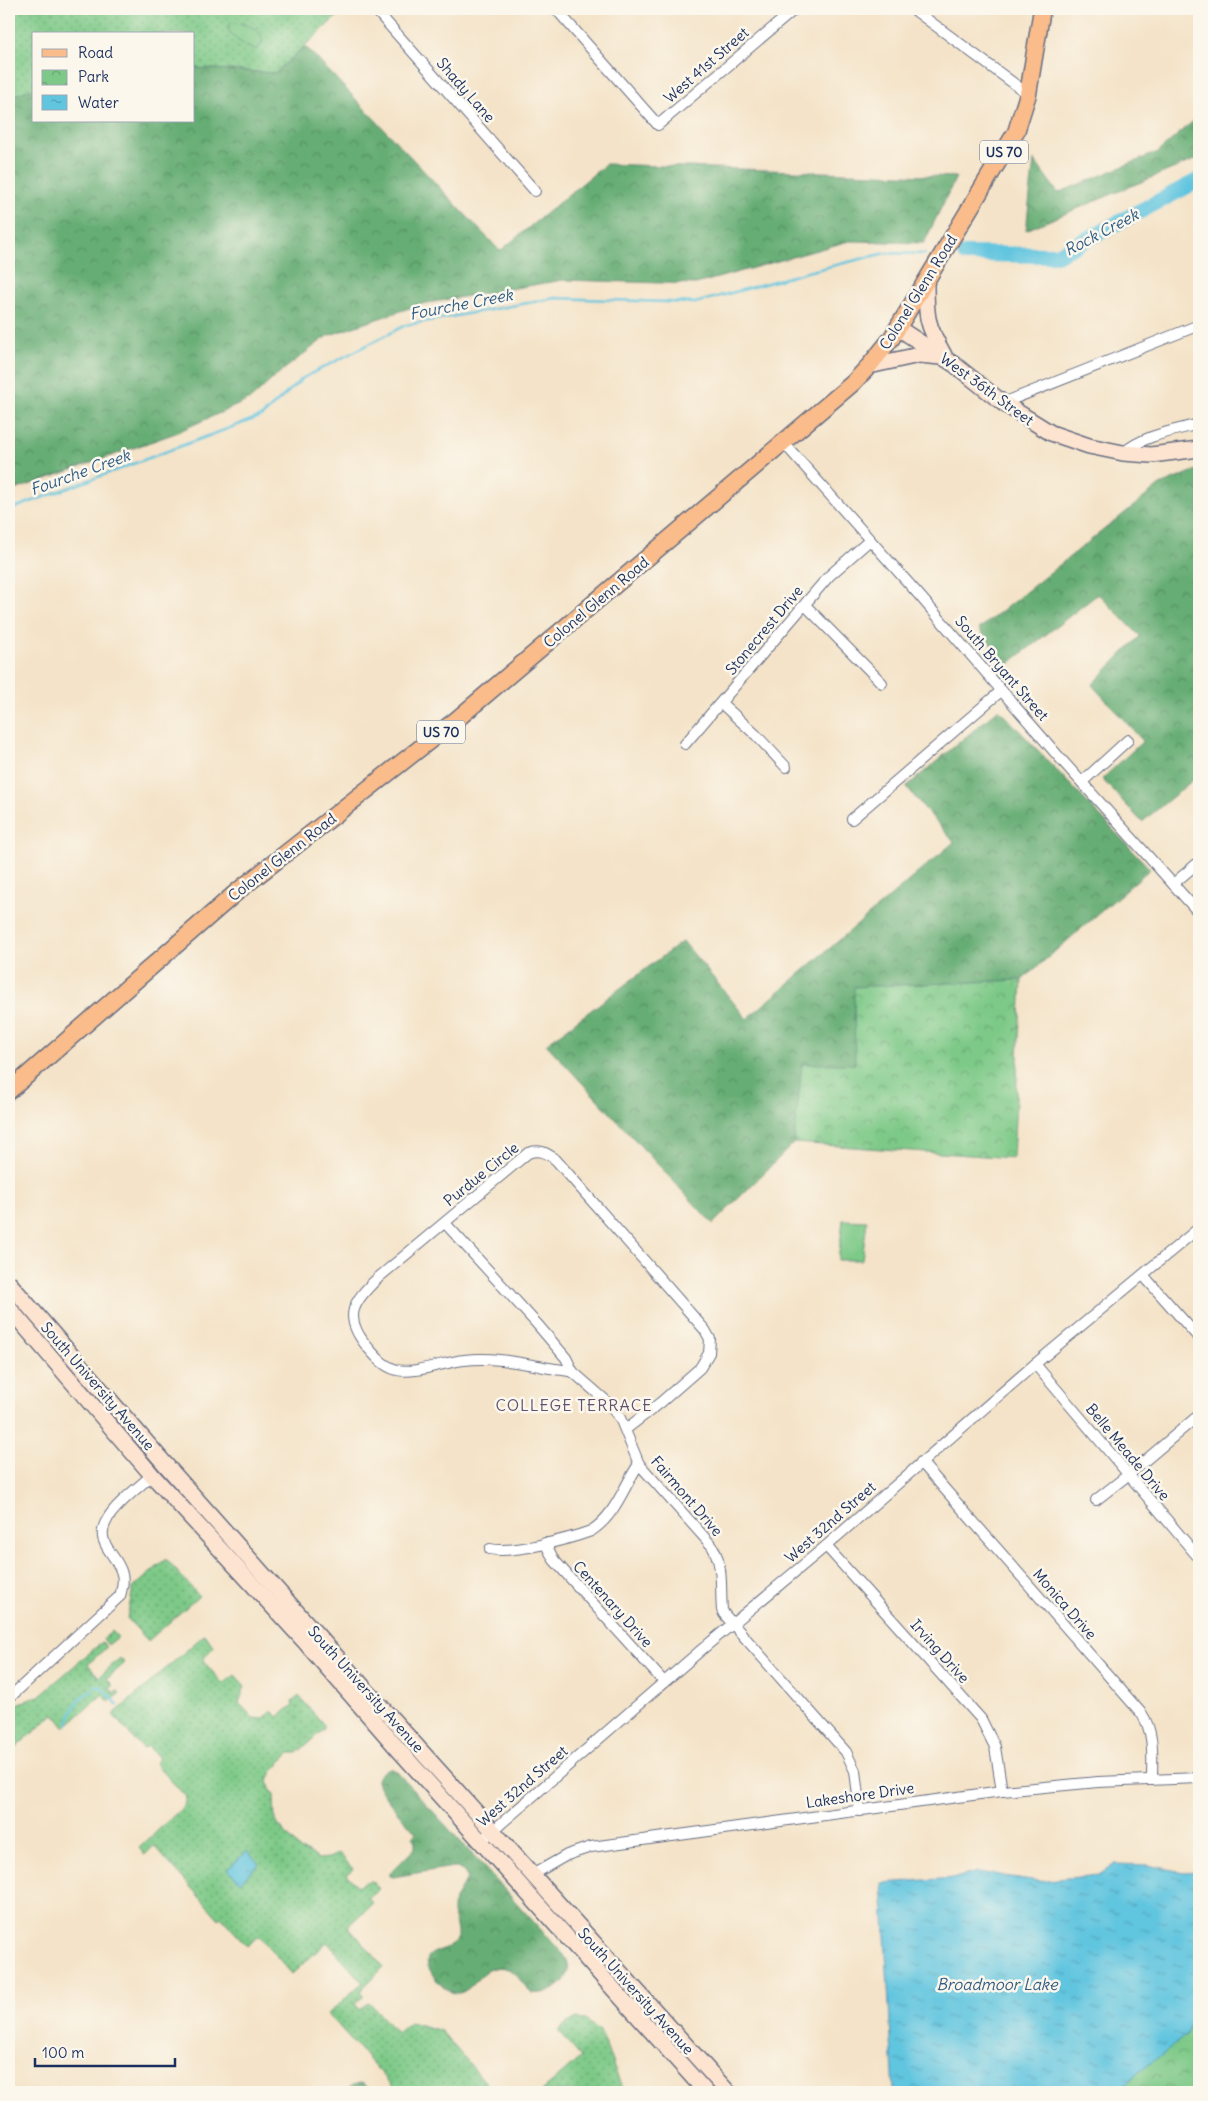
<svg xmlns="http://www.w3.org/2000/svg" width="1208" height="2101" viewBox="0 0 1208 2101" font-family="Delius,sans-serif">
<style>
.grass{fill:url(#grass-dots);stroke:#4c7c72}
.forest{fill:url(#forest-crowns);stroke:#406e69}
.park{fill:url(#park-crowns);stroke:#4c7c72}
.pitch{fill:#7dc987;stroke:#4c7c72}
.water{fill:url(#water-ripples);stroke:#3e7a9e}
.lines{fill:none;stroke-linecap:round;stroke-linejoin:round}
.stream{stroke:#61c5df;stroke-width:2.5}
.river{stroke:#61c5df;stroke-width:16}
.street-casing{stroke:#676e83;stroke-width:12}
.secondary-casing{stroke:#676e83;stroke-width:18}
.primary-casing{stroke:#676e83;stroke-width:19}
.street{stroke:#fff;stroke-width:10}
.secondary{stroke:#fde4d0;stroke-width:15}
.primary{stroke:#f9bc8a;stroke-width:16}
.labels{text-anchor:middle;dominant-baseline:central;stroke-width:5;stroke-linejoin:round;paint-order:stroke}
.shield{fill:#fbf7ec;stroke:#5e6b89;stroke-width:1}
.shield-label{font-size:14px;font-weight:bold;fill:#1b2f5e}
.street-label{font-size:15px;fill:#1b2f5e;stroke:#fbf7ec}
.water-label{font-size:16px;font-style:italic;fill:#305c85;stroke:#fbf7ec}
.neighbourhood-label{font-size:16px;letter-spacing:1px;fill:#615270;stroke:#fbf7ec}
</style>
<defs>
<pattern id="grass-dots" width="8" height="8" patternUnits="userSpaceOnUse" patternTransform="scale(1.25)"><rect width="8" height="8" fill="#7dc987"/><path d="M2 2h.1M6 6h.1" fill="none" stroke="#66a472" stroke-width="1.8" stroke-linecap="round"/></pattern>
<pattern id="forest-crowns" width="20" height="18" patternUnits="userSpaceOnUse" patternTransform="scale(1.25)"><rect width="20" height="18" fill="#66ad74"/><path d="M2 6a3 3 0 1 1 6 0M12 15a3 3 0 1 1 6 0" fill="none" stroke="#538d62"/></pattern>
<pattern id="park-crowns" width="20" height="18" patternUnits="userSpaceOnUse" patternTransform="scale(1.25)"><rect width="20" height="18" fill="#7dc987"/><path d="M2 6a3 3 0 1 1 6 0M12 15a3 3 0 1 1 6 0" fill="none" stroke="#66a472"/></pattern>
<pattern id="water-ripples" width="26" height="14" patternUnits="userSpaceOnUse" patternTransform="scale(1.25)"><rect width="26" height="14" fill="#61c5df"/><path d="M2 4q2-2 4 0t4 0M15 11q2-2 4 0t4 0" fill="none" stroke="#4fa0b8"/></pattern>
</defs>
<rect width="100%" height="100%" fill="#fbf7ec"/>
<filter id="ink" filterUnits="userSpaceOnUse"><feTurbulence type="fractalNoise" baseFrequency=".02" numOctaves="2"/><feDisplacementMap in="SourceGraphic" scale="10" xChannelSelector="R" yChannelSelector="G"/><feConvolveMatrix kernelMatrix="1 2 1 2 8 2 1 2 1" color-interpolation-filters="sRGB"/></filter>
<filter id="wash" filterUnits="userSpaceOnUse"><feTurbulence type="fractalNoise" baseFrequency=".0096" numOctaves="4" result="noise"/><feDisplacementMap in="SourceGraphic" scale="20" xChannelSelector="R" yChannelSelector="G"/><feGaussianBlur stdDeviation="1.12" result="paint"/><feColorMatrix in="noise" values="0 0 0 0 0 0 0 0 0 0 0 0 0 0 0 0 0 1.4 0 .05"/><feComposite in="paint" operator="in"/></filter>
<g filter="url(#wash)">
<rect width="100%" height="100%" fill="#f4e3c8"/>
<g class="grass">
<path d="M9 9H345L275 73 194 68V34H34V88L9 97Z"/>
<path d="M166 1559 199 1596 148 1641 127 1618 133 1588Z"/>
<path d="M112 1631 118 1637 108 1645 103 1639Z"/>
<path d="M205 1634 214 1647 204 1657 205 1663 223 1684 235 1675 245 1686 239 1703 253 1718 263 1719 272 1711 278 1717 293 1705 292 1702 299 1696 324 1725V1729L297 1753H290L279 1763 280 1764 272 1772 268 1780 270 1789 274 1795 275 1821 300 1850 316 1856V1859L329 1858 339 1853 353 1869 347 1874 358 1887 366 1881 367 1883 371 1880 379 1889 368 1898 373 1903 348 1926 384 1967 360 1991 364 1996 355 2004 360 2010 369 2002 397 2033 410 2022 441 2031 494 2092H398L328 2014 363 1982 327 1942 292 1974 259 1936 247 1946 221 1917 219 1919 154 1846 145 1855 139 1848 184 1806 186 1797 155 1763 159 1758 148 1746 143 1749 113 1715Z"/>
<path d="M102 1642 107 1647 88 1664 99 1677 120 1658 125 1663 107 1679 113 1685 110 1688 114 1693 117 1690 120 1693 109 1702 102 1695 65 1727 54 1714 12 1751 9 1747V1707L39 1696Z"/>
<path d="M577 2019 586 2020 600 2031 624 2092H541L581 2057 558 2031 567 2023Z"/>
</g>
<g class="forest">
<path d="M305 46 500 251 606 164 956 177 924 243 849 241 696 284 563 280 421 304 327 336 278 374 251 399 173 434 9 492V97L34 88V121H194V68L275 73Z"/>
<path d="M1199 116V158L1026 230 1034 160 1058 193 1158 152Z"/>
<path d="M1199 469V775L1142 822 1102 779 1143 741 1092 685 1140 636 1098 594 1007 665 979 629 1160 485Z"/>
<path d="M999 709 1150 869 1022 980 855 987V1065L802 1064 794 1143 713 1224 546 1044 683 941 747 1019 954 842 906 787Z"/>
<path d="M387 1769H393L398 1773 564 1955C579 1976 554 1996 533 1993 523 1987 516 1970 505 1968 482 1963 475 1990 459 1993 451 1994 444 1988 439 1983 410 1947 442 1956 456 1941 460 1930 452 1920 453 1908 454 1896 462 1889 467 1878 465 1871 460 1869 453 1867L393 1877 390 1876V1873L415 1848V1841L412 1837 416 1833C408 1824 378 1792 377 1781 377 1775 383 1772 387 1769Z"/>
<path d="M360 2083 364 2084 373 2092H345L353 2085Z"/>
</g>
<g class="park">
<path d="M1022 980 1013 1158 794 1143 802 1064H855L854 987Z"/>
<path d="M1199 2007V2084L1189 2092H1118L1123 2085 1193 2017Z"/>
</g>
<g class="pitch">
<path d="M231 22C245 25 259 25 263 41L258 49C250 51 231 37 228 29Z"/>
<path d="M843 1220 867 1221 862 1260H838Z"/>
</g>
<g class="water">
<path d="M247 1851 259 1864 240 1882 228 1869Z"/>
<path d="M1115 1864 1147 1865 1184 1872 1199 1871V2007L1185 2036 1123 2085 1118 2092H894L882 1883 955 1878 978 1872 1038 1881 1099 1875Z"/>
</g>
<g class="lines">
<g class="stream">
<path d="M9 510 262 416 303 378 406 325 555 298 695 303 807 272 886 253 925 254"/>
<path d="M95 1687H101L111 1697"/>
<path d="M113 1699 118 1705"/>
<path d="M68 1723C73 1707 77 1699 92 1690"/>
</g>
<path class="river" d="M965 254 1057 255 1199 180"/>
</g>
</g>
<g filter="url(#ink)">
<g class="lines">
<g class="street-casing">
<g id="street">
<path d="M375 9 535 191"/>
<path d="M556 9 658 125 795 9"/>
<path d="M913 9 1028 94"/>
<path d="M1003 403 1199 325"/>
<path d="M783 442 919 595 1059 757 1199 913"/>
<path d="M1123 453C1144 435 1173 431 1199 424"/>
<path d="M805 605 882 683"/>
<path d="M721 703 756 735 786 767"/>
<path d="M685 744 829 576 870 540"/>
<path d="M1082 782 1128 740"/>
<path d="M852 819 1001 691"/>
<path d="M1173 884 1199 862"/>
<path d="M445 1223 537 1324 566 1358 573 1372 604 1399 620 1418 639 1464 712 1546C724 1566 720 1588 722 1610L724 1614 846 1752 855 1771 860 1811"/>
<path d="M1143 1275 1199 1338"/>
<path d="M1035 1364 1199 1558"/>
<path d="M573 1372C567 1370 561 1370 555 1369 526 1364 494 1356 464 1360 444 1362 416 1374 397 1370 385 1367 377 1358 370 1350 342 1318 351 1303 379 1277L528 1153C539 1149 546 1152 556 1160L705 1330 710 1339 709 1353 700 1368 660 1403 626 1429"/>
<path d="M921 1462 1142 1714C1155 1734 1152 1758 1152 1780"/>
<path d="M1096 1500 1128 1475 1199 1415"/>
<path d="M545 1543 554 1560 664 1682"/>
<path d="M826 1546 981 1719 995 1747 1002 1791"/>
<path d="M490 1549C512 1554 569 1539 591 1531 616 1515 623 1487 639 1464"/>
<path d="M9 1698 120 1596C122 1589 124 1581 122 1574 117 1553 92 1543 108 1518 117 1503 139 1487 152 1475"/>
<path d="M481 1841 700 1651 826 1546 1035 1364 1199 1228"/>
<path d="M532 1875 567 1855 591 1847 1002 1791 1098 1782 1199 1778"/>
</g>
</g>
<g class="secondary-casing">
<g id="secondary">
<path d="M926 281C926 316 926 324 944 355"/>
<path d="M898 328 955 365 1003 403 1051 433 1089 446 1123 453 1151 455 1199 449"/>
<path d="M869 366 919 355 941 357"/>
<path d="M9 1283 165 1464 375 1700 728 2092"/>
<path d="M9 1308 152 1475 306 1643 398 1749 706 2092"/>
</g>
</g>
<g class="primary-casing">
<path id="primary" d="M9 1091 239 890 456 720 853 383 869 366 891 339 1016 132 1028 94 1042 9"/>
</g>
<use href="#street" class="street"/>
<use href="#secondary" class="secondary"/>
<use href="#primary" class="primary"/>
</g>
</g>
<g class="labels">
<g class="shield">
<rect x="980" y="140.5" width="48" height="23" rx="4"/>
<rect x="417" y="720.5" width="48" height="23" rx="4"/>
</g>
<g class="shield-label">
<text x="1004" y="152">US 70</text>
<text x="441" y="732">US 70</text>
</g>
<g class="street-label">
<text transform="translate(706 65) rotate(-41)">West 41st Street</text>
<text transform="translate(466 90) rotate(49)">Shady Lane</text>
<text transform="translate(918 292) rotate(-58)">Colonel Glenn Road</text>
<text transform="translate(987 389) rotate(36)">West 36th Street</text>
<text transform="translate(596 602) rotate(-40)">Colonel Glenn Road</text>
<text transform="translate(764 630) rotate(-50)">Stonecrest Drive</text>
<text transform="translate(1002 668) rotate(49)">South Bryant Street</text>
<text transform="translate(282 857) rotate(-38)">Colonel Glenn Road</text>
<text transform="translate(481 1174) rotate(-39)">Purdue Circle</text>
<text transform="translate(98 1386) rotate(49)">South University Avenue</text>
<text transform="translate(1128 1452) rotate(50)">Belle Meade Drive</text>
<text transform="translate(687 1496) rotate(49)">Fairmont Drive</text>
<text transform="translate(830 1522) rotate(-41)">West 32nd Street</text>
<text transform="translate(613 1604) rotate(48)">Centenary Drive</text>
<text transform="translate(1065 1604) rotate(49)">Monica Drive</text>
<text transform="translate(940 1651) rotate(48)">Irving Drive</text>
<text transform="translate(366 1689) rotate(48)">South University Avenue</text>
<text transform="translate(522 1786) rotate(-41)">West 32nd Street</text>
<text transform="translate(860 1795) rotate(-8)">Lakeshore Drive</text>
<text transform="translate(636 1991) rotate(48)">South University Avenue</text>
</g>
<g class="water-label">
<text transform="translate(1101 232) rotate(-28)">Rock Creek</text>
<text transform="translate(461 304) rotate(-11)">Fourche Creek</text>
<text transform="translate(80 472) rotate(-20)">Fourche Creek</text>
<text x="997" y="1984">Broadmoor Lake</text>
</g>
<g class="neighbourhood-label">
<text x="574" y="1405">COLLEGE TERRACE</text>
</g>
</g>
<rect width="1208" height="2101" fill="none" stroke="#fbf7ec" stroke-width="30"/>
<rect x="32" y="32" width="162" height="90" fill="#fbf7ec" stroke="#a1a7b3"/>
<rect x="42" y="49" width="25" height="8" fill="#f9bc8a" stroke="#a1a7b3"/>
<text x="78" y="58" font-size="15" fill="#1b2f5e">Road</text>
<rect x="42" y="70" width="25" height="15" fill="url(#park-crowns)" stroke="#a1a7b3"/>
<text x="78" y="82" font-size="15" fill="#1b2f5e">Park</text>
<rect x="42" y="95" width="25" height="15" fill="url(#water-ripples)" stroke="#a1a7b3"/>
<text x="78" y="108" font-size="15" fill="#1b2f5e">Water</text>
<path d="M35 2058v8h140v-8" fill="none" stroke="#1b2f5e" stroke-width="2.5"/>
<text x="42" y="2058" font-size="15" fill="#1b2f5e" stroke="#fbf7ec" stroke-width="4" paint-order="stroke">100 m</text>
</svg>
